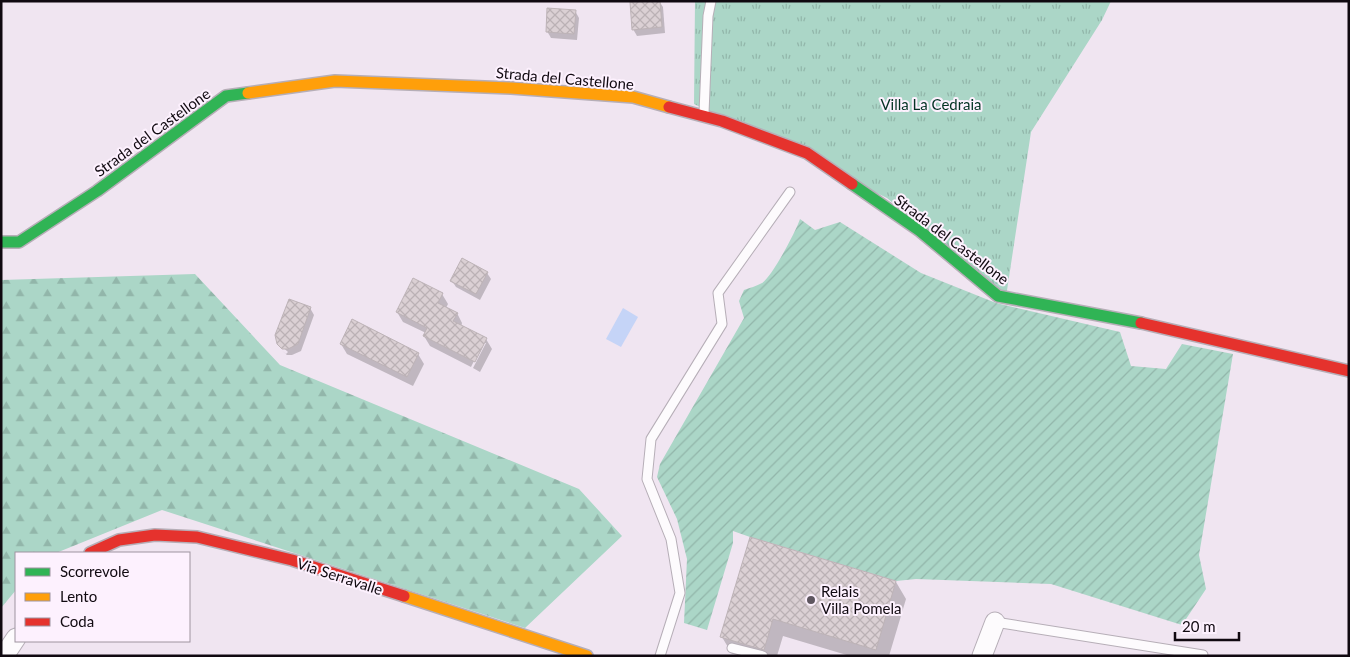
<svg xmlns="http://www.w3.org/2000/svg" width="1350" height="657" viewBox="0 0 1350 657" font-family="Lato,sans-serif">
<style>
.forest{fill:url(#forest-firs)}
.park{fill:url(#park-tufts)}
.garden{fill:url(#garden-furrows)}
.water{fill:#c5d4f7}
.shadow{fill:#0003}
.building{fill:url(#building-cross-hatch);stroke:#bdb3b7}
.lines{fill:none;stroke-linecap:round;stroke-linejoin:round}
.lane-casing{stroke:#b6aeb7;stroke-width:11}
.street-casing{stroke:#b6aeb7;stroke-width:21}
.fast-casing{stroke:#b6aeb7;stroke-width:14}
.slow-casing{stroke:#b6aeb7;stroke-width:14}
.jam-casing{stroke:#b6aeb7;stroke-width:14}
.lane{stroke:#fdfbfd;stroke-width:9}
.street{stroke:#fdfbfd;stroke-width:19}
.fast{stroke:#30b455;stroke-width:11}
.slow{stroke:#ff9f0a;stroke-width:11}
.jam{stroke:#e5322d;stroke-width:11}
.poi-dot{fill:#5e565f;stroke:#fdf1fe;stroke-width:2}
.labels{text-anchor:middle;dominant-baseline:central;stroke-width:4;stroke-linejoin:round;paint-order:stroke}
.street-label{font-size:15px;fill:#100910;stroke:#fdf1fe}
.park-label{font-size:15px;fill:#033323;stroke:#fdf1fe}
.poi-label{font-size:15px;fill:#100910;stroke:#fdf1fe;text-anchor:start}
</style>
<defs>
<pattern id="forest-firs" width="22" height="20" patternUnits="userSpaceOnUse" patternTransform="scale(1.25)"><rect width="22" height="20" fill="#abd6c7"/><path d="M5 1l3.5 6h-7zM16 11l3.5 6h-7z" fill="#92b6aa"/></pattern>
<pattern id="park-tufts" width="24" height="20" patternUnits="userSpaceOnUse" patternTransform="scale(1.25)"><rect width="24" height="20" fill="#abd6c7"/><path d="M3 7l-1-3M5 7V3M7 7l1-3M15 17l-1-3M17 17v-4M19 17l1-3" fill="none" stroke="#92b6aa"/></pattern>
<pattern id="garden-furrows" width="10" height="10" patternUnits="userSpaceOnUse" patternTransform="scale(1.25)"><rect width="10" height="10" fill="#abd6c7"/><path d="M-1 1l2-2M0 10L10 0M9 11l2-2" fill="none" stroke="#92b6aa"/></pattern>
<pattern id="building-cross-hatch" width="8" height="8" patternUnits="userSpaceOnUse" patternTransform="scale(1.25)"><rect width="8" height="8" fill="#dbd0d4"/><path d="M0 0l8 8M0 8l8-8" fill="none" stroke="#bbb1b5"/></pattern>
</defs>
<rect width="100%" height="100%" fill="#f0e5f1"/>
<path class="forest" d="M195 274 280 365 579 489 622 536 525 628 162 510 56 553H16V590L1 608V280Z"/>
<path class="park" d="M695 1H1111L1102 20 1031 132 1006 297 887 198 694 104Z"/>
<path class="garden" d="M800 219 815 230 840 222 921 273 996 303 1120 332 1131 366 1166 369 1182 344 1233 354 1199 555 1206 589 1182 625 1051 584 916 579 896 581 750 537 733 531V543L707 630 684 623 687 559 677 519 657 477 660 464 744 318 739 301 744 290C749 288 757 286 762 283 772 277 796 231 800 219Z"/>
<path class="water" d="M623 308 638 317 621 347 606 339Z"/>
<g class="shadow">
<path d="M659 1 663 7 665 33 637 36 633 29 631 3Z"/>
<path d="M575 11 579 18 577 40 551 38 547 31Z"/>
<path d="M487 273 491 279 480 300 456 287 452 281Z"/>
<path d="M442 294 448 304 446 308 457 313 462 323 461 327 486 339 492 349 480 372 473 368 486 343H483L471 367 430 346 424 336 426 333 403 322 397 312Z"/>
<path d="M310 308 314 315 301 351 292 355H287L281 350 286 354 288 352 279 344Z"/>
<path d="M341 344 418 354 424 364 413 386 347 354Z"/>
<path d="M751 539 896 582 906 599 889 656H850L783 636 777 656 732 654 722 637Z"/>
</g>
<g class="building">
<path d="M660 1 662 27 632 30 630 2Z"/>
<path d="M547 8 576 10 574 34 546 32Z"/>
<path d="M462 258 488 272 476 294 450 281Z"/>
<path d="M413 278 443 293 438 303 458 313 453 321 487 338 475 362 423 336 427 328 396 312Z"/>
<path d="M289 299 311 307 298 344 288 349H282L277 344 275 335Z"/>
<path d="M352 319 419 353 407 377 340 344Z"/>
<path d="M750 537 896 581 876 650 773 619 764 650 720 637Z"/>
</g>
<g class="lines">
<g class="lane-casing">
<g id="lane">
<path d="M704 113 708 16 711 1"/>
<path d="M995 622 1203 655"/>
<path d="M732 648 763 656"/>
<path d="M660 656 680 593 671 539 647 479 651 439 722 324 718 293 790 192"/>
</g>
</g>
<g class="street-casing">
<g id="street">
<path d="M4 656 16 638"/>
<path d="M982 656 995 622"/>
</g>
</g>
<g class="fast-casing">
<g id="fast">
<path d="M852 184 920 231 998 296 1141 323"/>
<path d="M1 242H19L97 191 226 96 248 93"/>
</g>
</g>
<g class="slow-casing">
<g id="slow">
<path d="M248 93 335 81 511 88 633 97 669 107"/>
<path d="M404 596 587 656"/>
</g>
</g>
<g class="jam-casing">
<g id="jam">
<path d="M669 107 722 121 807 153 852 184"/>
<path d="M1141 323 1349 371"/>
<path d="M90 553 119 540 155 535 197 537 292 560 404 596"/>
</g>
</g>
<use href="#lane" class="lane"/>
<use href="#street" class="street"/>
<use href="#fast" class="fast"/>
<use href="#slow" class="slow"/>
<use href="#jam" class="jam"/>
</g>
<circle class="poi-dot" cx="811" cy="600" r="5"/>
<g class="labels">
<g class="street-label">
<text transform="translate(565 78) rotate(5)">Strada del Castellone</text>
<text transform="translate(152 132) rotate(-36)">Strada del Castellone</text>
<text transform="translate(952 239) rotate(37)">Strada del Castellone</text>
<text transform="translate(340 576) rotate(18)">Via Serravalle</text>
</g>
<g class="park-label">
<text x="931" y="104">Villa La Cedraia</text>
</g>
<g class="poi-label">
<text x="821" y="591">Relais<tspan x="821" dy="17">Villa Pomela</tspan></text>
</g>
</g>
<rect width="1350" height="657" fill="none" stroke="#100910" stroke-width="5"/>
<rect x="15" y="552" width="175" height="90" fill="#fdf1fe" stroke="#9e949f"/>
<rect x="25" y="568" width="25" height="8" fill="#30b455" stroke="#9e949f"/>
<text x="60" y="577" font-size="15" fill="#100910">Scorrevole</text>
<rect x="25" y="593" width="25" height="8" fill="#ff9f0a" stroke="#9e949f"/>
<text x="60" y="602" font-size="15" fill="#100910">Lento</text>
<rect x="25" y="618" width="25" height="8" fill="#e5322d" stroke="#9e949f"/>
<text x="60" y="627" font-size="15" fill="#100910">Coda</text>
<path d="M1175 632v8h64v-8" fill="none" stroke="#100910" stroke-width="2.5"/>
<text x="1182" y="632" font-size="15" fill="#100910" stroke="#fdf1fe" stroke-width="4" paint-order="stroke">20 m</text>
</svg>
